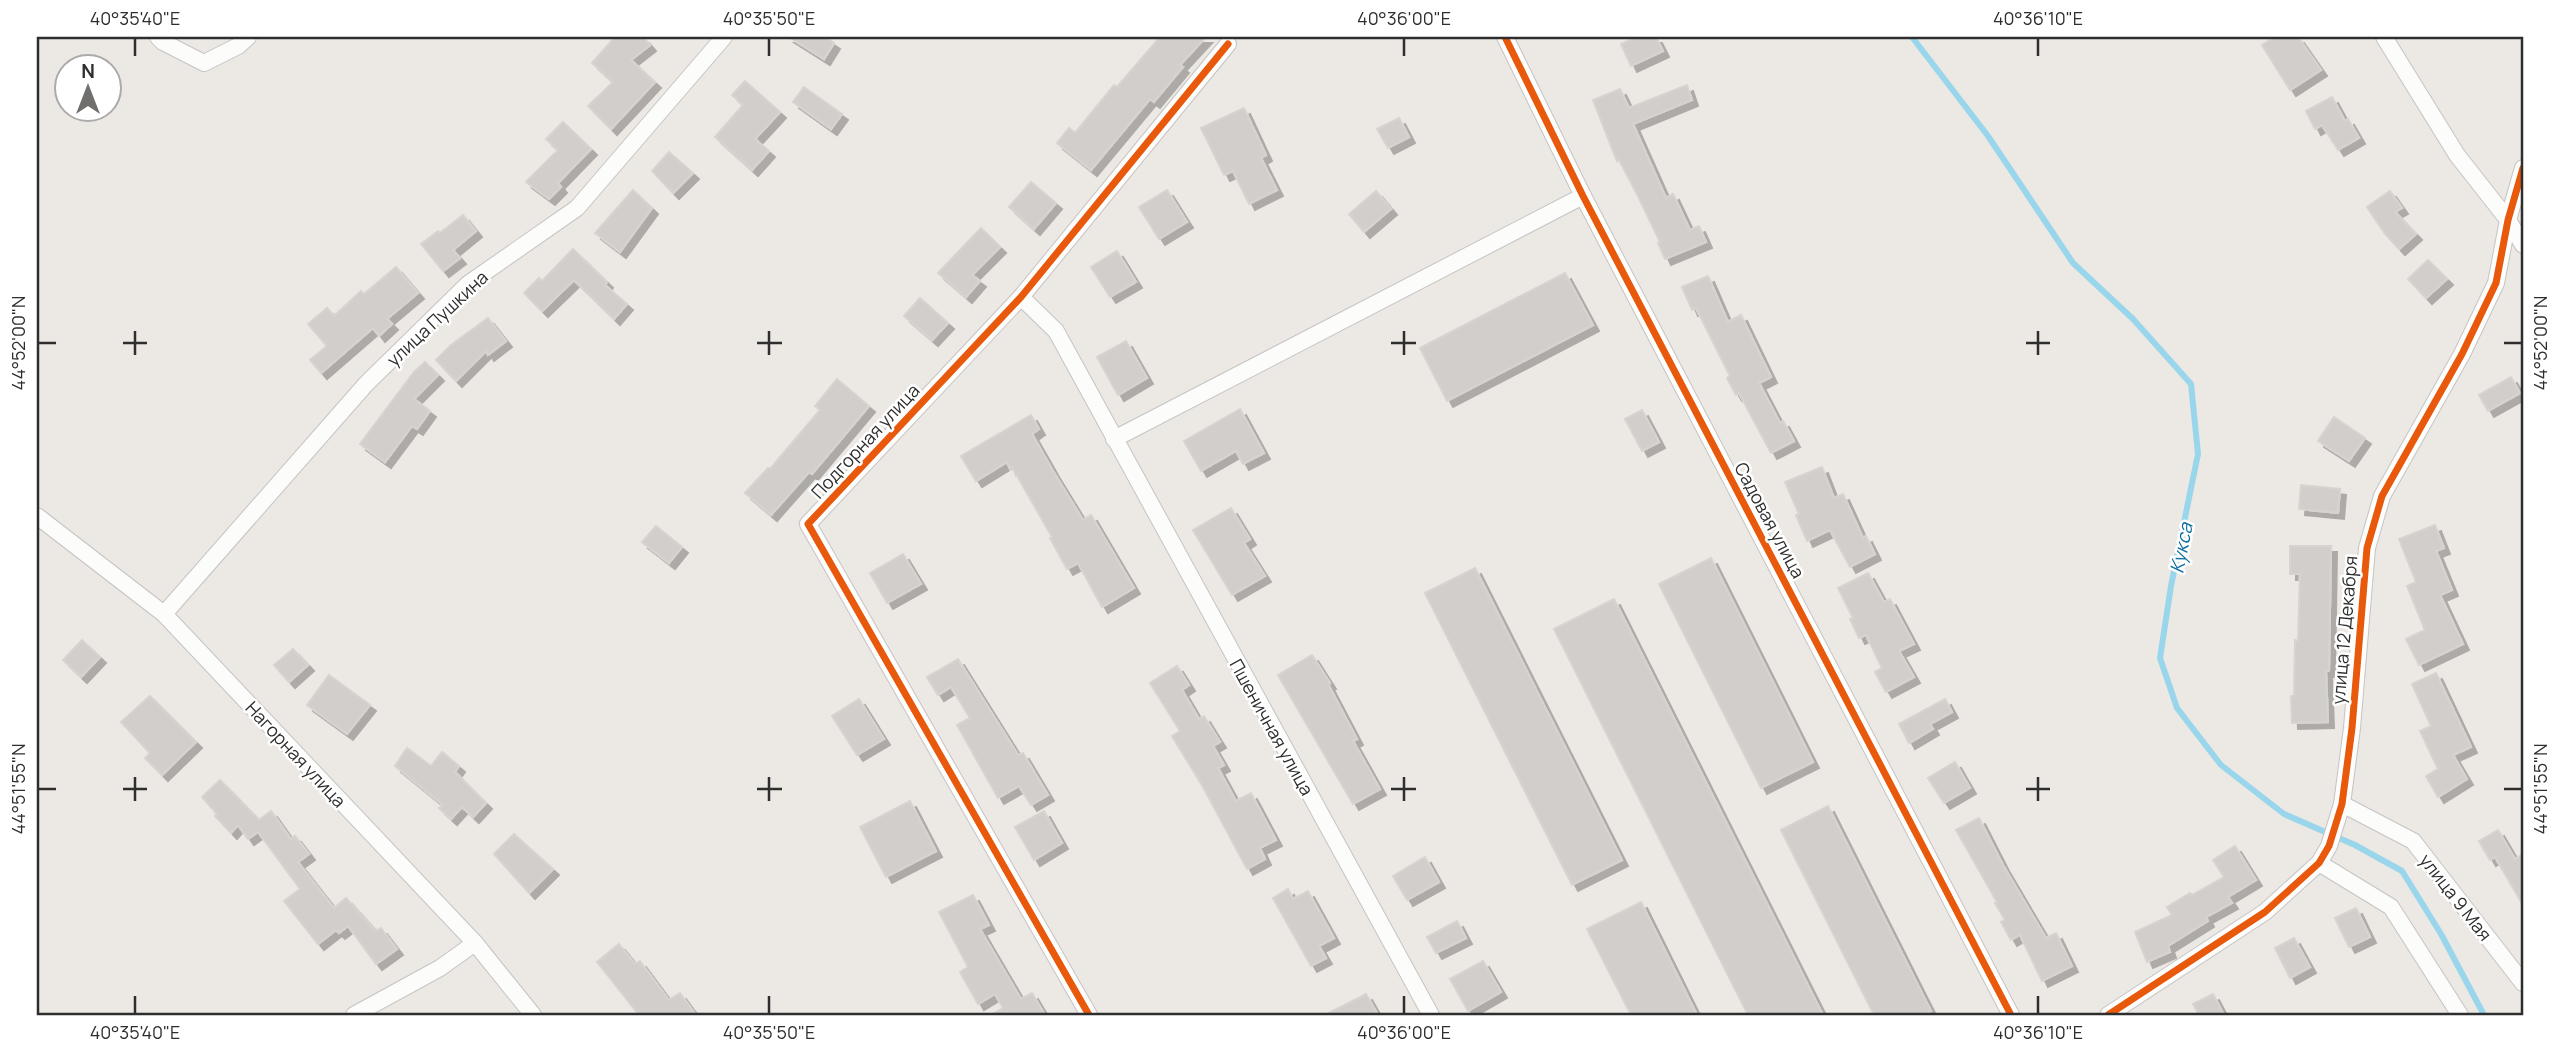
<svg xmlns="http://www.w3.org/2000/svg" width="2560" height="1052" viewBox="0 0 2560 1052" font-family="Manrope,sans-serif">
<style>
.lines{fill:none;stroke-linecap:round;stroke-linejoin:round}
.stream{stroke:#99d6ec;stroke-width:6}
.building{fill:#d1cecb;stroke:#d7d4d0;stroke-width:2;filter:url(#shadow)}
.minor-casing{stroke:#c5c4c5;stroke-width:18}
.minor{stroke:#fcfcfb;stroke-width:16}
.cycleway-casing{stroke:#fff;stroke-width:11}
.cycleway{stroke:#e8590c;stroke-width:7}
.ticks{fill:none;stroke:#2e2e2e;stroke-width:2.5}
.labels{text-anchor:middle;dominant-baseline:central;stroke-width:5;stroke-linejoin:round;paint-order:stroke}
.street-label{font-size:18px;fill:#2e2e2e;stroke:#fff}
.water-label{font-size:19px;font-style:italic;fill:#0d6fa3;stroke:#fff}
.neatline{fill:none;stroke:#2e2e2e;stroke-width:2.5}
.ticks-label{font-size:18px;text-anchor:middle;fill:#2e2e2e}
</style>
<defs>
<filter id="shadow"><feDropShadow dx="6" dy="6" stdDeviation="0" flood-color="#0004"/></filter>
</defs>
<rect width="100%" height="100%" fill="#ece8e4"/>
<g class="lines">
<path class="stream" d="M1912 37 1988 136 2073 263 2133 319 2191 384 2198 454 2171 586 2160 658 2177 708 2221 765 2284 814 2355 845 2402 871 2441 934 2484 1015"/>
</g>
<g class="building">
<path d="M615 37H643L650 45 631 60 655 82 611 129 588 106 613 82 592 63Z"/>
<path d="M789 37H825L834 43 824 59Z"/>
<path d="M1160 37H1206L1180 65 1183 67 1154 102 1150 99 1091 170 1057 143 1069 128 1075 133 1114 85 1117 87Z"/>
<path d="M1637 37H1656L1663 51 1631 66 1621 44Z"/>
<path d="M2275 37H2298L2321 70 2290 90 2262 45Z"/>
<path d="M745 81 780 112 755 139 769 151 752 170 715 137 743 105 732 95Z"/>
<path d="M1687 85 1692 100 1633 124 1666 198 1673 194 1690 230 1699 226 1706 242 1665 259 1658 243 1660 242 1637 194 1619 160 1617 161 1593 100 1620 89 1629 108Z"/>
<path d="M804 87 842 114 831 129 793 102Z"/>
<path d="M2332 97 2345 121 2348 119 2359 138 2338 150 2322 125 2315 129 2306 111Z"/>
<path d="M1244 108 1266 155 1261 158 1277 190 1249 204 1233 171 1224 175 1201 128Z"/>
<path d="M1399 118 1409 137 1388 148 1377 129Z"/>
<path d="M563 122 591 149 558 183 561 187 549 199 526 182 558 150 546 139Z"/>
<path d="M669 152 693 173 673 193 652 171Z"/>
<path d="M1031 182 1056 203 1034 229 1009 207Z"/>
<path d="M633 190 652 208 620 252 595 233Z"/>
<path d="M1167 190 1187 222 1159 239 1139 207Z"/>
<path d="M1376 191 1391 209 1364 232 1349 214Z"/>
<path d="M2390 191 2402 208 2395 212 2416 234 2399 249 2385 234 2367 207Z"/>
<path d="M463 215 476 231 453 250 460 258 443 271 421 244 438 231 440 233Z"/>
<path d="M981 228 1000 247 972 275 980 281 966 297 938 273Z"/>
<path d="M573 249 607 282 605 285 627 304 614 319 574 280 542 311 524 293 539 278 542 281Z"/>
<path d="M1117 251 1136 282 1110 297 1091 267Z"/>
<path d="M2428 260 2447 279 2426 298 2408 279Z"/>
<path d="M396 267 418 293 387 319 392 324 379 336 373 328 321 373 310 360 327 346 308 324 327 308 334 316 361 291 364 294Z"/>
<path d="M1565 273 1593 325 1447 401 1420 348Z"/>
<path d="M1708 276 1728 322 1741 315 1771 377 1759 383 1780 423 1783 421 1794 441 1771 453 1739 393 1736 395 1727 378 1730 376 1696 308 1692 310 1682 287Z"/>
<path d="M920 298 948 323 932 340 904 316Z"/>
<path d="M488 318 506 341 488 355 486 351 456 381 436 360 451 345Z"/>
<path d="M1126 341 1147 378 1118 395 1097 357Z"/>
<path d="M425 362 438 375 414 399 430 411 417 429 412 426 385 462 360 444 414 372Z"/>
<path d="M2511 377 2520 393 2488 411 2479 395Z"/>
<path d="M837 379 869 406 812 474 809 472 771 515 745 493 768 468 770 469 820 410 815 406Z"/>
<path d="M1240 409 1264 453 1243 464 1236 451 1201 471 1184 441Z"/>
<path d="M1642 410 1659 442 1642 451 1625 419Z"/>
<path d="M1031 415 1039 429 1032 434 1053 471 1083 520 1091 515 1134 588 1102 607 1078 563 1067 569 1050 538 1052 537 1012 467 1010 469 1007 462 976 481 961 456Z"/>
<path d="M2334 417 2365 438 2349 461 2318 441Z"/>
<path d="M1822 467 1834 498 1843 494 1863 538 1866 536 1875 554 1850 567 1830 530 1807 541 1796 515 1799 514 1785 482Z"/>
<path d="M2301 485 2340 489 2338 513 2299 509Z"/>
<path d="M1231 508 1250 539 1244 543 1265 576 1232 595 1193 530Z"/>
<path d="M2435 525 2444 548 2436 551 2452 590 2440 595 2463 644 2419 665 2406 639 2425 630 2407 586 2416 582 2399 539Z"/>
<path d="M656 526 682 547 669 563 642 542Z"/>
<path d="M2290 546H2331L2329 671H2326L2328 722 2292 723 2291 696H2294L2295 640 2298 641 2300 574H2290Z"/>
<path d="M903 554 921 584 887 603 870 573Z"/>
<path d="M1711 558 1813 762 1761 788 1659 584Z"/>
<path d="M1475 568 1622 860 1572 885 1425 593Z"/>
<path d="M1868 573 1884 602 1890 599 1914 644 1899 651 1914 677 1886 692 1875 672 1882 668 1866 635 1859 638 1850 619 1853 618 1838 588Z"/>
<path d="M1614 599 1823 1015H1748L1554 629Z"/>
<path d="M82 640 100 657 81 677 63 660Z"/>
<path d="M293 649 308 665 289 682 274 665Z"/>
<path d="M1312 655 1330 683 1328 684 1357 739 1353 741 1380 789 1353 804 1278 675Z"/>
<path d="M958 659 1018 755 1023 753 1048 795 1031 805 1019 786 998 798 957 725 970 718 951 687 938 695 927 677Z"/>
<path d="M1177 666 1189 685 1182 690 1199 719 1204 716 1220 742 1213 746 1224 765 1218 768 1236 801 1251 793 1276 840 1260 848 1265 859 1247 869 1203 787 1172 736 1180 731 1150 683Z"/>
<path d="M2436 673 2471 747 2453 755 2467 779 2438 797 2426 776 2438 769 2420 731 2431 726 2412 684Z"/>
<path d="M329 675 370 705 347 734 307 705Z"/>
<path d="M150 696 196 742 162 775 145 758 150 753 121 722Z"/>
<path d="M859 699 884 739 857 755 832 716Z"/>
<path d="M1945 699 1952 712 1930 724 1933 729 1909 743 1899 724Z"/>
<path d="M407 748 431 766 442 752 459 766 455 772 486 803 473 817 462 807 451 819 439 808 443 805 395 766Z"/>
<path d="M1955 762 1970 788 1944 803 1928 778Z"/>
<path d="M220 780 259 820 271 811 291 839 295 836 309 854 298 862 334 908 346 898 376 931 381 928 397 949 376 964 348 926 339 933 336 930 318 944 284 901 300 889 258 832 248 839 238 825 231 833 215 816 217 814 202 797Z"/>
<path d="M910 801 936 851 886 877 860 827Z"/>
<path d="M1828 806 1931 1011 1922 1015H1874L1781 830Z"/>
<path d="M1044 811 1062 843 1034 860 1015 827Z"/>
<path d="M1979 818 2003 865 2046 938 2056 933 2072 966 2042 981 2020 935 2011 940 2001 922 2005 920 1995 903 1997 902 1956 830Z"/>
<path d="M2498 830 2515 859 2523 854V905L2495 857 2490 860 2479 841Z"/>
<path d="M514 834 553 869 529 893 494 854Z"/>
<path d="M2235 846 2256 880 2228 897 2232 903 2206 917 2208 921 2168 946 2170 952 2147 962 2135 932 2172 915 2167 907 2190 893 2192 895 2224 877 2213 860Z"/>
<path d="M1425 857 1439 882 1407 900 1393 876Z"/>
<path d="M1288 889 1293 899 1308 891 1334 938 1319 946 1326 958 1311 966 1273 898Z"/>
<path d="M973 895 989 925 980 929 1021 999 1032 993 1045 1015H991L1003 1008 995 994 978 1004 960 972 968 967 939 912Z"/>
<path d="M1641 902 1697 1015H1631L1587 929Z"/>
<path d="M2356 908 2370 937 2349 947 2335 918Z"/>
<path d="M1457 921 1466 938 1436 953 1427 937Z"/>
<path d="M2294 938 2310 967 2290 978 2275 948Z"/>
<path d="M619 944 635 964 640 961 669 1000 680 993 696 1015H639L597 962Z"/>
<path d="M1483 961 1501 992 1468 1011 1450 979Z"/>
<path d="M1366 994 1378 1015H1325Z"/>
<path d="M2213 994 2224 1015H2199L2193 1004Z"/>
</g>
<g class="lines">
<g class="minor-casing">
<g id="minor">
<path d="M158 37 163 42 204 63 238 46 248 37"/>
<path d="M1505 37 1583 196 2011 1015"/>
<path d="M2384 37 2457 155 2508 220 2523 245"/>
<path d="M1021 297 1056 331 1431 1015"/>
<path d="M1114 439 1583 196"/>
<path d="M37 516 164 614 475 943 533 1015"/>
<path d="M164 614 366 384 468 284 577 208 724 37"/>
<path d="M2342 804 2413 841 2523 983"/>
<path d="M2319 863 2391 907 2460 1015"/>
<path d="M354 1015 440 968 475 943"/>
<path d="M1089 1015 808 524 1021 297 1228 44"/>
<path d="M2108 1015 2265 912 2319 863 2329 846 2342 804 2352 728 2367 548 2382 496 2462 354 2496 283 2508 220 2523 168"/>
</g>
</g>
<use href="#minor" class="minor"/>
<g class="cycleway-casing">
<g id="cycleway">
<path d="M1505 37 1583 196 2011 1015"/>
<path d="M1089 1015 808 524 1021 297 1228 44"/>
<path d="M2108 1015 2265 912 2319 863 2329 846 2342 804 2352 728 2367 548 2382 496 2462 354 2496 283 2508 220 2523 168"/>
</g>
</g>
<use href="#cycleway" class="cycleway"/>
</g>
<path class="ticks" d="M135 38V56M769 38V56M1404 38V56M2038 38V56M135 331V355M769 331V355M1404 331V355M2038 331V355M38 343H56M123 343H147M757 343H782M1391 343H1416M2026 343H2050M2504 343H2522M135 777V801M769 777V801M1404 777V801M2038 777V801M38 789H56M123 789H147M757 789H782M1391 789H1416M2026 789H2050M2504 789H2522M135 996V1014M769 996V1014M1404 996V1014M2038 996V1014"/>
<g class="labels">
<g class="street-label">
<text transform="translate(437 318) rotate(-43)">улица Пушкина</text>
<text transform="translate(865 441) rotate(-47)">Подгорная улица</text>
<text transform="translate(1770 520) rotate(62)">Садовая улица</text>
<text transform="translate(2344 630) rotate(-85)">улица 12 Декабря</text>
<text transform="translate(1272 727) rotate(61)">Пшеничная улица</text>
<text transform="translate(296 754) rotate(47)">Нагорная улица</text>
<text transform="translate(2456 897) rotate(52)">улица 9 Мая</text>
</g>
<g class="water-label">
<text transform="translate(2181 548) rotate(-79)">Кукса</text>
</g>
</g>
<rect width="2560" height="1052" fill="none" stroke="#ffffff" stroke-width="77"/>
<g transform="translate(88 88)"><circle r="33" fill="#ffffff" stroke="#ababab" stroke-width="2"/>
<path d="M0-5L12 26L0 18L-12 26Z" fill="#706f6e"/>
<text y="-10" font-size="19" font-weight="bold" text-anchor="middle" fill="#2e2e2e">N</text>
</g>
<rect x="38" y="38" width="2484" height="976" class="neatline"/>
<g class="ticks-label">
<text x="135" y="25">40°35'40"E</text>
<text x="769" y="25">40°35'50"E</text>
<text x="1404" y="25">40°36'00"E</text>
<text x="2038" y="25">40°36'10"E</text>
<text transform="translate(19 343) rotate(-90)" y="6">44°52'00"N</text>
<text transform="translate(2541 343) rotate(-90)" y="6">44°52'00"N</text>
<text transform="translate(19 789) rotate(-90)" y="6">44°51'55"N</text>
<text transform="translate(2541 789) rotate(-90)" y="6">44°51'55"N</text>
<text x="135" y="1039">40°35'40"E</text>
<text x="769" y="1039">40°35'50"E</text>
<text x="1404" y="1039">40°36'00"E</text>
<text x="2038" y="1039">40°36'10"E</text>
</g>
</svg>
